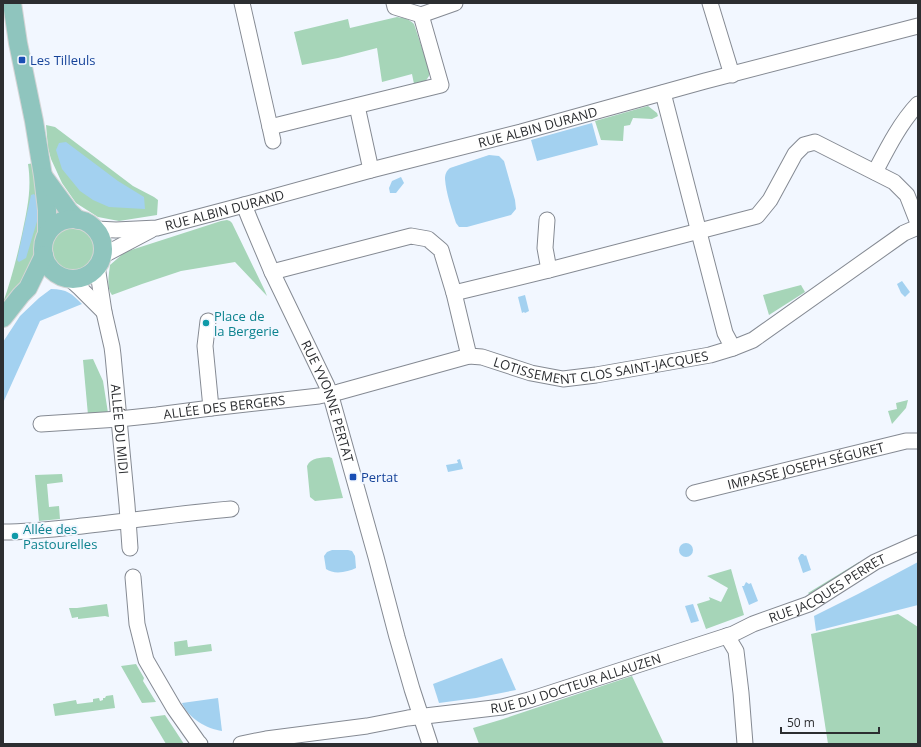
<svg xmlns="http://www.w3.org/2000/svg" width="921" height="747" viewBox="0 0 921 747" font-family="'Open Sans',sans-serif">
<style>
.green{fill:#a6d5b8}
.water{fill:#a3d1f0}
.lines{fill:none;stroke-linecap:round;stroke-linejoin:round}
.minor-casing{stroke:#858a93;stroke-width:17}
.major-casing{stroke:#d5d5d6;stroke-width:20}
.minor{stroke:#fff;stroke-width:15}
.major{stroke:#8fc5be;stroke-width:18}
.transit-dot{fill:#1a4fb4;stroke:#f2f7ff;stroke-width:1.5}
.culture-dot{fill:#0f9aa8;stroke:#f2f7ff;stroke-width:1.5}
.labels{text-anchor:middle;dominant-baseline:central;stroke-width:4;stroke-linejoin:round;paint-order:stroke}
.transit-label{font-size:13px;fill:#164399;stroke:#f2f7ff;text-anchor:start}
.street-label{font-size:13px;fill:#2c2e31;stroke:#f2f7ff}
.culture-label{font-size:13px;fill:#0d838f;stroke:#f2f7ff;text-anchor:start}
</style>
<rect width="100%" height="100%" fill="#f2f7ff"/>
<g class="green">
<path d="M397 17C404 18 409 19 414 24L429 69V76L425 82 414 84 412 74 382 82 377 48 338 58 302 65 294 32 348 19 350 28Z"/>
<path d="M648 106 657 113 658 116 652 119 633 118 630 125 624 126 623 141 601 140 595 121Z"/>
<path d="M46 125 55 127 133 186 154 197 158 200 157 215 119 221 98 217 76 203 62 183 51 159 48 148Z"/>
<path d="M34 163 44 222 36 240 35 257 32 269 6 304 3 303C11 280 17 257 22 234 27 210 32 189 28 164Z"/>
<path d="M227 220 230 221 232 223 265 291 267 296 235 262 181 271 142 284 112 295C106 288 109 274 110 265L125 252 221 221Z"/>
<circle cx="73" cy="249" r="22"/>
<path d="M801 285 805 292 769 315 763 295Z"/>
<path d="M93 359 103 381 108 413 88 415 83 360Z"/>
<path d="M908 400 906 408 892 424 888 411 897 409 896 403Z"/>
<path d="M329 457 332 458 343 498 315 501 310 497 307 466C311 457 321 458 329 457Z"/>
<path d="M62 474 63 482 47 484 49 507 59 506 60 519 39 521 35 475Z"/>
<path d="M859 562V564L811 596 808 593Z"/>
<path d="M731 569 744 615 706 629 697 604 710 600 709 597 721 602 728 588 707 576Z"/>
<path d="M107 604 109 617 105 616 78 619V617L72 618 69 608H77Z"/>
<path d="M898 614 918 627V744H828L811 634Z"/>
<path d="M187 640 188 647 211 644 212 651 175 656 174 642Z"/>
<path d="M136 664 144 678 143 681 156 702 142 703 121 666Z"/>
<path d="M632 676 664 744H479L473 728 500 720Z"/>
<path d="M113 695 115 708 55 716 53 704 76 700 77 704 93 702V699L99 698 100 701 103 700V698H105L106 696Z"/>
<path d="M165 715 184 744H166L150 717Z"/>
</g>
<g class="water">
<path d="M592 123 598 145 537 161 531 140Z"/>
<path d="M66 142 118 181 144 197 145 209 109 207 93 200 80 191 62 169 56 150 59 143Z"/>
<path d="M489 155 499 156 504 161 515 200 516 209 511 215 467 227H459L456 223C452 210 446 193 445 179 445 175 446 171 450 168Z"/>
<path d="M401 177 404 183 396 193H390L389 188 392 181Z"/>
<path d="M34 194 36 197 38 218 26 258 19 262 17 260 31 195Z"/>
<path d="M902 281 910 292 905 297 901 293 897 284Z"/>
<path d="M51 289C67 289 72 294 82 304L40 321 3 403V342L20 316 39 298Z"/>
<path d="M525 295 529 311 525 313 524 312 522 313 518 297Z"/>
<path d="M460 459 463 469 448 472 446 465 458 463 457 460Z"/>
<circle cx="686" cy="550" r="7"/>
<path d="M332 550H348L352 551 355 556 356 568C348 572 334 575 326 569L324 556 327 552Z"/>
<path d="M801 554H803L805 556 806 555 811 570 803 573 798 558Z"/>
<path d="M918 562V605L816 631 814 616 858 594Z"/>
<path d="M746 582 749 584 751 583 758 601 749 605 742 586H744Z"/>
<path d="M693 604 699 621 691 623 685 606Z"/>
<path d="M502 658 516 690 476 698 439 703 433 684Z"/>
<path d="M218 698 222 731C207 729 188 718 182 703Z"/>
</g>
<g class="lines">
<g class="minor-casing">
<g id="minor">
<path d="M242 3 270 127 441 85 421 15 395 7 394 3"/>
<path d="M710 3 732 75"/>
<path d="M421 15 455 3"/>
<path d="M663 93 725 333 733 348"/>
<path d="M357 106 371 170"/>
<path d="M270 127 273 141"/>
<path d="M875 172C887 149 900 123 918 104"/>
<path id="s1" d="M244 205 250 220 272 272 327 386 332 400 376 557 397 637 412 689 430 744"/>
<path d="M547 220 545 248 549 270"/>
<path id="s2" d="M96 229 116 230 157 228 244 205 371 170 521 132 705 81 918 26"/>
<path d="M102 256 151 230"/>
<path id="s3" d="M97 266 104 312 112 347 113 355 127 505 130 548"/>
<path d="M70 279 80 288 104 312"/>
<path d="M454 293 549 270 757 216 770 200 795 154 804 145 815 142 894 182 907 195 918 223"/>
<path d="M208 321 205 346 211 408"/>
<path id="s4" d="M469 356 482 357 531 373 563 379 596 375 710 355 733 348 753 340 897 238 904 233 918 227"/>
<path id="s5" d="M41 424 119 419 157 415 211 408 319 396 339 392 469 356 454 293 441 250 428 239 411 236 272 272"/>
<path id="s6" d="M694 493 906 441H918"/>
<path d="M3 532C30 532 55 529 82 526 132 521 181 513 231 509"/>
<path d="M133 577 137 624 146 660 174 708 198 742 200 744"/>
<path d="M727 636 736 651 741 693 745 744"/>
<path id="s7" d="M241 744 266 739 367 726 408 718 502 707 529 700 733 634 753 624 809 604 875 562 918 543"/>
</g>
</g>
<g class="major-casing">
<g id="major">
<path d="M12 3 18 43 34 121 43 176 47 210V234"/>
<path d="M44 177 69 211 78 220"/>
<circle cx="73" cy="249" r="30"/>
<path d="M3 318 21 295 28 288 44 255"/>
</g>
</g>
<use href="#minor" class="minor"/>
<use href="#major" class="major"/>
</g>
<g class="transit-dot">
<rect x="18" y="56" width="8" height="8" rx="2"/>
<rect x="349" y="473" width="8" height="8" rx="2"/>
</g>
<g class="culture-dot">
<circle cx="206" cy="323" r="4"/>
<circle cx="15" cy="536" r="4"/>
</g>
<g class="labels">
<g class="transit-label">
<text x="30" y="60">Les Tilleuls</text>
<text x="361" y="477">Pertat</text>
</g>
<g class="street-label">
<text stroke="none"><textPath href="#s2" startOffset="455">RUE ALBIN DURAND</textPath></text>
<text stroke="none"><textPath href="#s2" startOffset="131">RUE ALBIN DURAND</textPath></text>
<text stroke="none"><textPath href="#s4" startOffset="135">LOTISSEMENT CLOS SAINT-JACQUES</textPath></text>
<text stroke="none"><textPath href="#s1" startOffset="214">RUE YVONNE PERTAT</textPath></text>
<text stroke="none"><textPath href="#s5" startOffset="184">ALLÉE DES BERGERS</textPath></text>
<text stroke="none"><textPath href="#s3" startOffset="165">ALLÉE DU MIDI</textPath></text>
<text stroke="none"><textPath href="#s6" startOffset="115">IMPASSE JOSEPH SÉGURET</textPath></text>
<text stroke="none"><textPath href="#s7" startOffset="611">RUE JACQUES PERRET</textPath></text>
<text stroke="none"><textPath href="#s7" startOffset="341">RUE DU DOCTEUR ALLAUZEN</textPath></text>
</g>
<g class="culture-label">
<text x="214" y="316">Place de<tspan x="214" dy="15">la Bergerie</tspan></text>
<text x="23" y="529">Allée des<tspan x="23" dy="15">Pastourelles</tspan></text>
</g>
</g>
<rect width="921" height="747" fill="none" stroke="#2c2e31" stroke-width="8"/>
<path d="M781 727v6h98v-6" fill="none" stroke="#2c2e31" stroke-width="2"/>
<text x="787" y="727" font-size="12" fill="#2c2e31" stroke="#f2f7ff" stroke-width="3" paint-order="stroke">50 m</text>
</svg>
